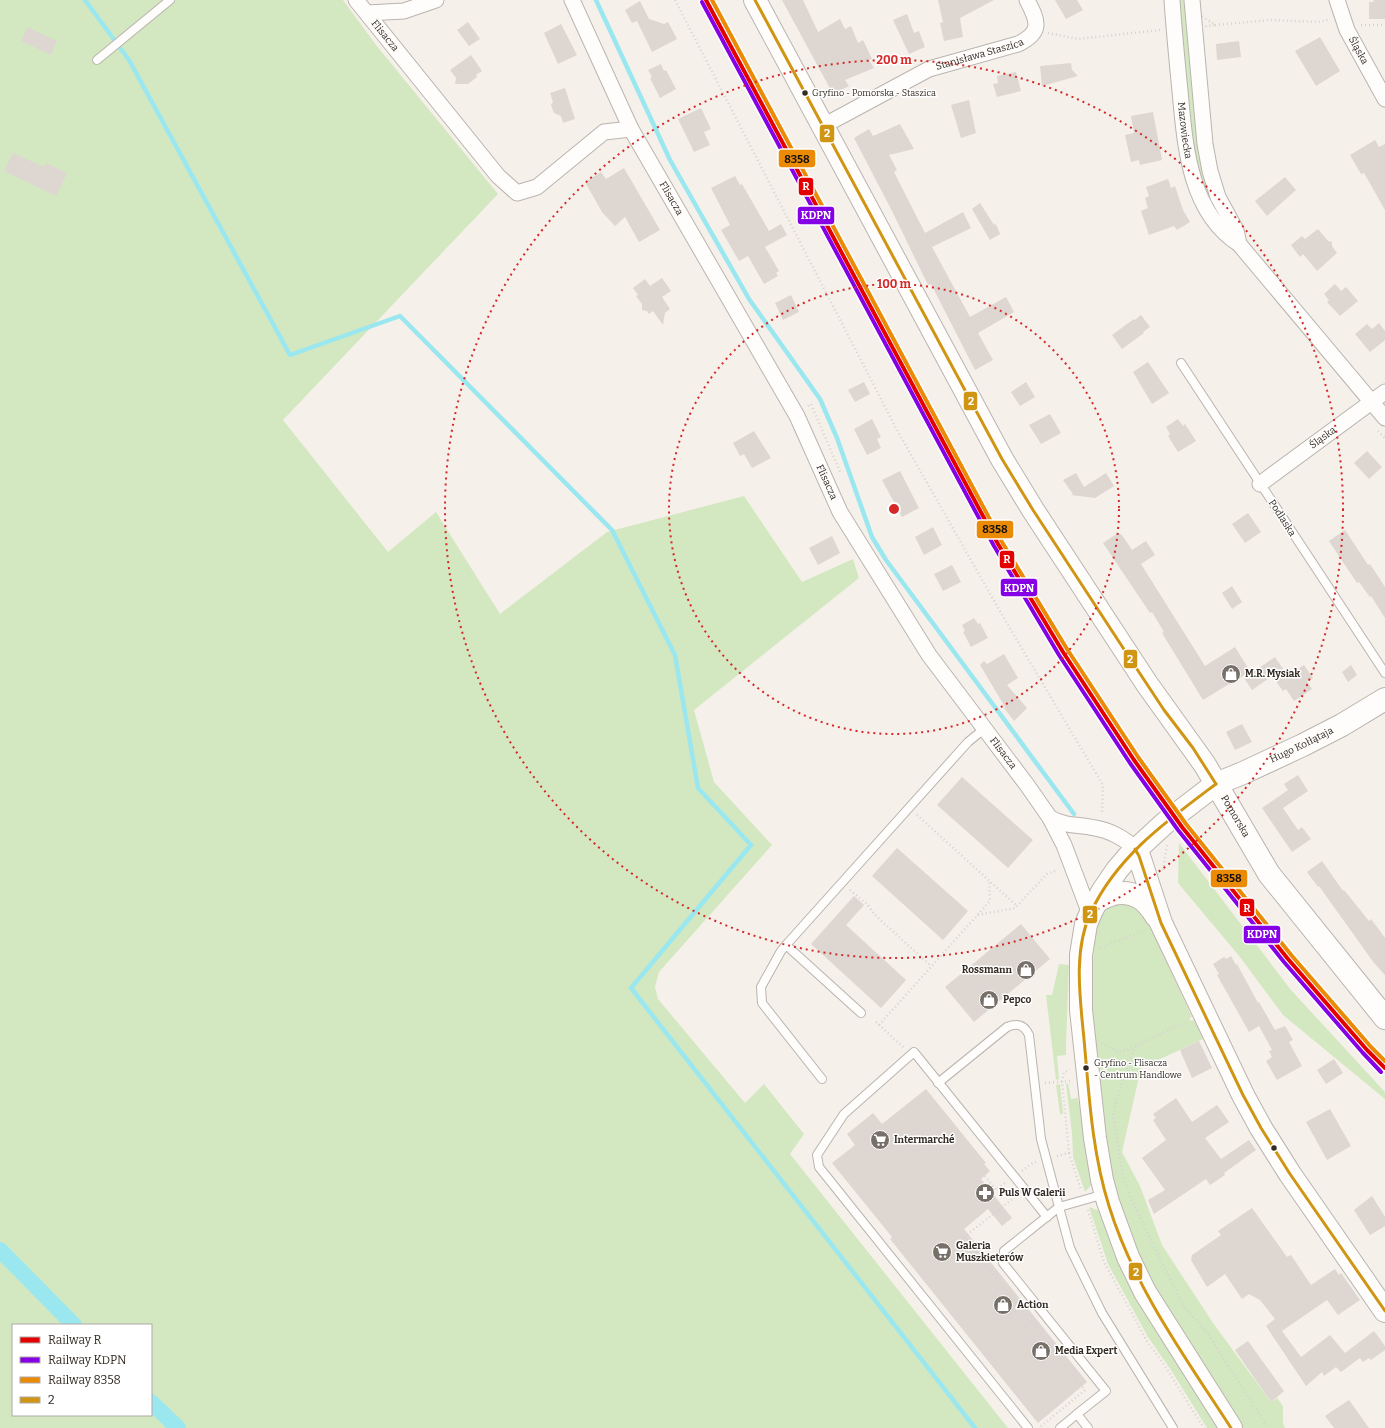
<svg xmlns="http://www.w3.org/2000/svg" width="1385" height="1428" viewBox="0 0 1385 1428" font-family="Bitter,serif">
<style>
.green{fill:#d3e8c1;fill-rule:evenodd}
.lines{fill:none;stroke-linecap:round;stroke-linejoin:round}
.stream{stroke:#9ae7ef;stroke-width:4.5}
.canal{stroke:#9ae7ef;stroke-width:16}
.building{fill:#ded6d0}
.lane-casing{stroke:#bab4ae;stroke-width:10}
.street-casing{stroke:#bab4ae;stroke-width:17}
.secondary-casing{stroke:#bab4ae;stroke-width:24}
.path{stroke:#d5d3d0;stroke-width:2.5;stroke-dasharray:1 3;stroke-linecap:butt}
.lane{stroke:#fefdfc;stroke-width:8}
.street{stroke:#fefdfc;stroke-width:15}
.secondary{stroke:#fefdfc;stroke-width:22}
.bus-1-casing{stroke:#fff;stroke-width:6}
.bus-1{stroke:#d19514;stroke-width:3}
.rail-1-casing{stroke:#fff;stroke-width:7}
.rail-2-casing{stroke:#fff;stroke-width:7}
.rail-3-casing{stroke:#fff;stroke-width:7}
.rail-1{stroke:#e50000;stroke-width:4}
.rail-2{stroke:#8500e5;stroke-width:4}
.rail-3{stroke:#eb8a04;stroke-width:4}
.ring{fill:none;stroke:#d62828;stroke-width:2;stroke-dasharray:2 4}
.bus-dot{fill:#332b24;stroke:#fff;stroke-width:1.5}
.labels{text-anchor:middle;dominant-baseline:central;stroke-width:3;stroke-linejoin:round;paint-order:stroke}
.bus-label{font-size:9px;fill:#332b24;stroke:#fff;text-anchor:start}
.street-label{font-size:10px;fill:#332b24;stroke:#fff}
.poi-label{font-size:10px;font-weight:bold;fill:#332b24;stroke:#fff;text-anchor:start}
.centre{fill:#d62828;stroke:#fff;stroke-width:2}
.ring-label{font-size:12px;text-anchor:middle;font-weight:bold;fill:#d62828;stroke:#fff;stroke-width:3;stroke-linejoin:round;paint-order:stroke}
.line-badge{stroke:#fff;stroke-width:1.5}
.badge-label{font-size:11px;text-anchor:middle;font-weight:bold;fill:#fff}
.pale-badge-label{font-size:11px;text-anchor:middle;font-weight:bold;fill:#111}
</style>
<rect width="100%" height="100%" fill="#f6f0ea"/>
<g class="green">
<path d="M0 0H343L376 45 498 194 283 420 388 552 436 512 500 614 607 532 744 496 802 582 853 559 859 578 694 710 714 782 772 845 659 972 655 987 658 999 745 1103 764 1084 804 1134 790 1154 1008 1428H0ZM13 1325H151V1415H13Z"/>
<path d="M1176 0H1187L1189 19 1227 223 1214 213 1195 165Z"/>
<path d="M1179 843 1291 990 1385 1092V1099L1283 1015 1240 957 1178 883Z"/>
<path d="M1139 903 1192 1017 1189 1018 1191 1021 1194 1020 1203 1039 1141 1068 1122 1152 1140 1186 1162 1245 1213 1323 1271 1402 1277 1398 1283 1406V1423L1285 1428H1239L1147 1282 1109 1179 1095 1042 1091 988 1094 948 1090 947 1094 926 1108 904Z"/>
<path d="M1059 964 1069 965 1066 1044V1055L1057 1056 1059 1079 1056 1080 1046 995H1052Z"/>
<path d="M1068 1083 1071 1099 1077 1098 1076 1093 1086 1128 1092 1184 1085 1192 1073 1157 1072 1133 1066 1084Z"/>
<path d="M1060 1084 1063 1114H1060L1056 1085Z"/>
<path d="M1089 1207 1100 1211 1222 1428H1207L1171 1370 1148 1337 1108 1264Z"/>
</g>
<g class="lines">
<g class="stream">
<path d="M85 0 129 60 290 355 400 316 612 530 675 655 698 788 751 845 631 988 975 1428"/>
<path d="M596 0 670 160 749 299 820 399 837 438 872 537 886 560 1074 814"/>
</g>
<g class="canal">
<path d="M0 1250 74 1325"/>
<path d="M151 1402 178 1428"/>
</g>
</g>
<g class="building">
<path d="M782 0H803L818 32 840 19 845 29 851 26 858 43 863 40 872 59 869 60 874 68 845 80 849 86 833 94Z"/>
<path d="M938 0H994L960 18 963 37 944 41 940 23 943 22Z"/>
<path d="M1055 0H1077L1083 10 1066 19Z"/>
<path d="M1374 0H1385V19H1369V2H1373Z"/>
<path d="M640 1 649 19 664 24 668 22 677 39 652 52 637 21 632 23 625 10Z"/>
<path d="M907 14 914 33 919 31 925 47 909 54 893 20Z"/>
<path d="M468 22 480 39 469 46 457 30Z"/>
<path d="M561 24 577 55 558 64 544 33Z"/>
<path d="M27 27 57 41 51 55 21 41Z"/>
<path d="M1320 37 1340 71 1316 86 1295 51Z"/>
<path d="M1239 41 1241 57 1217 60 1216 44Z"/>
<path d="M471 55 482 71 476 75 477 77 468 84H455L456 78 450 70Z"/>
<path d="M1071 63 1072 70 1078 76 1042 86 1040 66Z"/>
<path d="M661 64 664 71 666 70 676 89 660 98 650 78 652 77 648 70Z"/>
<path d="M1016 72 1021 91 997 97 993 84 998 83 997 76Z"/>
<path d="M565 88 575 119 563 123 561 116 554 113 551 105 553 102 550 93Z"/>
<path d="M969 100 976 133 961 138 951 105Z"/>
<path d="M701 108 711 129 704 132 710 145 694 152 678 119Z"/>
<path d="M1153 112 1162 160 1140 165 1139 160 1131 162 1125 135 1134 133 1131 116Z"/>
<path d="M900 124 914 149 889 155 897 170 894 172 925 233 963 212 971 228 932 247 970 317 1006 297 1014 312 978 333 993 360 975 370 931 284 928 285 892 211 854 138 869 129 873 136Z"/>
<path d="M1375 140 1379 147 1385 144V210L1364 173 1361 174 1350 155Z"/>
<path d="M13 153 44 167 46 163 67 173 56 196 4 171Z"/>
<path d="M624 168 660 230 639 242 625 217 615 226 602 212 585 182 601 172 606 179Z"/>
<path d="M735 176 740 185 742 184 769 231 781 224 787 235 765 247 779 271 776 273 778 276 764 284 748 256 739 261 721 230 730 225 711 188Z"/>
<path d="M1285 177 1296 190 1267 216 1255 201Z"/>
<path d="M1168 179 1171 188 1175 186 1183 210 1190 222 1177 230 1174 226 1149 235 1141 211 1148 208 1145 198 1149 196 1146 187Z"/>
<path d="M980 203 994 225 996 224 1000 234 990 240 972 209Z"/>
<path d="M1318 229 1328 241 1332 242V246L1337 253 1317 271 1303 254 1300 257 1291 245 1302 236 1305 239Z"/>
<path d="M662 278 671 291 662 297 670 309 665 313 663 325 653 311 649 314 647 311 642 310V304L636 296 638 295 633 288 645 279 650 286Z"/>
<path d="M1335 284 1341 291 1346 287 1358 301 1340 316 1327 302 1329 300 1324 294Z"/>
<path d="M791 295 799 312 783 320 775 303Z"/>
<path d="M1141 315 1150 327 1143 332 1144 333 1122 349 1112 335 1134 319 1135 320Z"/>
<path d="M1379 323 1385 331V340L1370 352 1355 334 1367 324 1372 329Z"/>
<path d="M1148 362 1169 393 1152 404 1133 372Z"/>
<path d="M864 382 870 394 855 402 848 390Z"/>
<path d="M1026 382 1035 397 1020 406 1011 392Z"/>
<path d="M1050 414 1061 433 1041 444 1029 425Z"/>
<path d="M872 419 881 437 877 439 881 448 867 455 854 429Z"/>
<path d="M1178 419 1183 426 1185 424 1196 441 1178 452 1168 436 1170 434 1166 427Z"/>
<path d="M754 431 771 458 752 468 744 454 740 456 733 443Z"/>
<path d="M1367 451 1382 467 1369 479 1354 463Z"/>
<path d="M900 471 919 508 902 517 882 480Z"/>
<path d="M1076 473 1084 487 1106 473 1114 486 1095 498 1071 495 1073 494 1063 480Z"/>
<path d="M1248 513 1261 532 1245 543 1232 524Z"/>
<path d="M933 527 942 545 924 555 915 537Z"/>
<path d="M1345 530 1368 565 1370 564 1385 587V618L1371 596 1370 597 1359 582 1357 583 1329 541Z"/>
<path d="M1118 533 1122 535 1132 550 1146 541 1155 555 1141 564 1205 666 1235 647 1250 671 1230 685 1229 684 1203 700 1162 633 1164 632 1152 612 1150 613 1103 543Z"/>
<path d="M832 536 840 553 818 565 809 548Z"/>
<path d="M952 565 961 582 943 591 934 574Z"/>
<path d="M1232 586 1242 602 1232 609 1222 593Z"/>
<path d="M974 618 978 624 980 623 988 638 971 647 963 632 965 631 962 625Z"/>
<path d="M1004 654 1018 678 1007 685 1027 708 1014 721 1004 708 1005 707 980 665 984 661 987 664Z"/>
<path d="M1275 657 1286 673 1290 670 1292 673 1304 665 1313 678 1307 681 1312 689 1294 701 1286 689 1283 691 1272 676 1252 690 1244 678Z"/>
<path d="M1351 665 1357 675 1348 682 1342 672Z"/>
<path d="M1242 724 1252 742 1235 750 1226 732Z"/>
<path d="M1298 775 1308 791 1283 808 1298 830 1302 827 1311 839 1292 852 1262 808 1288 790 1284 784Z"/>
<path d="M962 777 1033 840 1008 868 937 805Z"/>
<path d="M897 848 968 911 943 940 872 876Z"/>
<path d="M1322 861 1343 891 1344 890 1369 921 1371 919 1385 938V975L1374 963 1319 886 1318 887 1307 872Z"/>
<path d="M854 896 864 905 846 925 906 980 881 1008 811 944Z"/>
<path d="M1021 924 1050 959 974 1022 945 987Z"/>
<path d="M1231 956 1236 965 1237 964 1258 1003 1259 1002 1275 1030 1285 1026 1293 1040 1289 1042 1302 1066 1277 1080 1266 1061 1272 1057 1269 1051 1272 1050 1259 1026 1249 1032 1217 975 1219 974 1213 964 1224 957 1226 959Z"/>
<path d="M1199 1041 1212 1068 1192 1078 1180 1050Z"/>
<path d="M1334 1059 1343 1073 1326 1084 1317 1070Z"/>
<path d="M926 1089 986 1163 984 1164 990 1171 981 1179 1012 1218 1002 1226 988 1209 964 1229 1087 1382 1038 1423 890 1239 892 1237 832 1163 855 1145 847 1134 873 1113 882 1124Z"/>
<path d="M1176 1098 1192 1122 1217 1105 1229 1122 1205 1138 1221 1159 1249 1140 1256 1150 1224 1173 1225 1175 1210 1185 1206 1179 1154 1214 1148 1200 1165 1190 1142 1158 1166 1140 1153 1120 1156 1118 1153 1114Z"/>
<path d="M1330 1109 1351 1146 1327 1160 1306 1122Z"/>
<path d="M1372 1196 1385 1217V1226L1370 1235 1354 1210Z"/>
<path d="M1252 1208 1287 1257 1291 1255 1311 1285 1335 1269 1339 1275 1341 1273 1360 1300 1338 1315 1327 1300 1282 1331 1301 1357 1330 1335 1345 1353 1374 1331 1385 1346V1350L1371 1360 1369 1358 1363 1362 1360 1358 1341 1372 1336 1367 1324 1376 1322 1372 1306 1386 1266 1326 1275 1319 1260 1300 1249 1294 1242 1299 1225 1274 1207 1287 1191 1260 1192 1255 1221 1235 1218 1231Z"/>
<path d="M1248 1341 1284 1391 1271 1402 1235 1350Z"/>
<path d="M1349 1400 1369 1428H1334L1325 1416Z"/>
</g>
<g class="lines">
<g class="lane-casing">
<g id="lane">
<path d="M97 60 170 0"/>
<path d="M1181 363 1385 673"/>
<path d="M786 945 861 1013"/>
<path d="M822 1079 762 1003 761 987 781 951 786 945 968 742 984 729"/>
<path d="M938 1083 1007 1027C1017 1023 1024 1024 1029 1035L1041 1139 1059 1207 1004 1251 1003 1263 1106 1391 1077 1414 1088 1428"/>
<path d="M1105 1194 1059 1207 1070 1248 1102 1313 1173 1428"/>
<path d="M1028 1428 819 1167 817 1155 844 1114 914 1052 1047 1217"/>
<path d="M1060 1428 1077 1414"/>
</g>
</g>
<g class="street-casing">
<g id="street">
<path id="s1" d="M356 0 498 176 517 193 537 187 604 132 631 129"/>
<path id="s2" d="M572 0 631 129 797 416 840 512 929 655 1027 785 1050 818 1064 845 1090 914"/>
<path id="s3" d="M1172 0C1174 30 1177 61 1180 91 1185 145 1189 212 1239 244L1385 418"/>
<path d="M1192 0 1205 144 1210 171 1218 197 1236 230 1239 244"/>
<path id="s4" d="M1337 0 1347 30 1385 99"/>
<path d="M367 13 404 11 436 0"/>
<path id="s5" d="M823 126 929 69 1018 44C1043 32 1038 21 1027 0"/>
<path id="s6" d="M1260 484 1385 392"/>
<path d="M1050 818C1067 827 1077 824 1095 828 1109 830 1126 839 1135 849"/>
</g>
</g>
<g class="secondary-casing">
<g id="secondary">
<path id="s7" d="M755 0 1002 459 1033 510 1147 684 1205 765 1269 874 1385 1018"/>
<path d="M1135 849 1139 856 1161 923 1243 1095 1261 1128 1290 1174 1385 1311"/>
<path d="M1096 902C1101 898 1107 896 1113 894 1134 890 1146 899 1156 916"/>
<path id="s8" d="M1231 1428 1145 1292 1128 1257 1108 1202 1102 1180 1095 1138 1081 1010V955L1086 924 1092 910 1102 892 1117 870 1128 857 1165 823 1216 784 1243 773 1303 745 1342 725 1385 699"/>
</g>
</g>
<g class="path">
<path d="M675 0 897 430 1005 620 1097 775 1103 785 1102 814"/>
<path d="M1199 14 1215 25 1200 27Z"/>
<path d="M1215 25 1270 20 1318 22 1328 20"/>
<path d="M1361 25H1385"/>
<path d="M1048 33 1078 39 1160 30"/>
<path d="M808 406 811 404 841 474"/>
<path d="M1378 431 1385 438"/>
<path d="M917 815 1017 906"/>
<path d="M1163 870 1167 845"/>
<path d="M850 890 867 904 875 915 931 966"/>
<path d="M978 915 1015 908 1047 874 1058 870"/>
<path d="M1100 948 1145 930"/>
<path d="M876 1022 904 1048"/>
<path d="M879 1025 990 901 989 881"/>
<path d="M1102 1043 1118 1052 1127 1050 1188 1021"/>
<path d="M1136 1046 1123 1078 1113 1114 1122 1171 1130 1196 1160 1259 1185 1308 1208 1334 1268 1428"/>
<path d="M1045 1083 1071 1081"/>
<path d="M1069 1153 1081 1190"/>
<path d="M1057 1156 1069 1153 1062 1081 1064 1072 1070 1070"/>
<path d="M1022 1171 1031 1164 1036 1162"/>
<path d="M985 1176 996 1190 1005 1183"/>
<path d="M1015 1197 964 1237 1085 1390 1039 1428"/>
<path d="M1088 1210 1104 1262 1147 1341 1167 1369 1191 1408 1204 1428"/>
</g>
<use href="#lane" class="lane"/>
<use href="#street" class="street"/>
<use href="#secondary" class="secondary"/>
<g class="bus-1-casing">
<g id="bus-1">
<path d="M755 0 1002 459 1033 510 1129 657 1164 710 1193 748 1216 784"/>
<path d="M1216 784C1168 820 1117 856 1091 912 1073 950 1080 998 1084 1039 1089 1095 1092 1152 1109 1206 1134 1287 1185 1357 1231 1428"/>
<path d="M1135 849 1139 856 1161 923 1243 1095 1261 1128 1290 1174 1385 1311"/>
</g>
</g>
<use href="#bus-1" class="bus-1"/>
<g class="rail-1-casing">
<path id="rail-1" d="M706 0 998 544 1063 652 1134 760 1182 827 1288 959 1367 1050 1385 1068"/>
</g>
<g class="rail-2-casing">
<path id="rail-2" d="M702 2 994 546 1059 655 1130 763 1178 830 1284 962 1363 1053 1381 1072"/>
</g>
<g class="rail-3-casing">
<path id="rail-3" d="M712 0 1002 542 1067 649 1138 757 1186 824 1292 956 1371 1047 1385 1061"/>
</g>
<use href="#rail-1" class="rail-1"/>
<use href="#rail-2" class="rail-2"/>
<use href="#rail-3" class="rail-3"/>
</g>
<g class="ring">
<circle cx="894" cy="509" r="225"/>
<circle cx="894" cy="509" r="449"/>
</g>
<defs>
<g id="shop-disc" transform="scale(1)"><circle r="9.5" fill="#777069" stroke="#fff"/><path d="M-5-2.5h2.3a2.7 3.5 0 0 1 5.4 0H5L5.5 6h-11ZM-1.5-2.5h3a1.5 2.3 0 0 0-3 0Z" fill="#fff"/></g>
<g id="supermarket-disc" transform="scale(1)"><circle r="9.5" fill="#777069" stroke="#fff"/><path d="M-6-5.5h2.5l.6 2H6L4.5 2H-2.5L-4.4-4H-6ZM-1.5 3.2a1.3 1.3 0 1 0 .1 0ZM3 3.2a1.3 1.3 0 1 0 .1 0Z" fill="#fff"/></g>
<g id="pharmacy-disc" transform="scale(1)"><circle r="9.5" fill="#777069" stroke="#fff"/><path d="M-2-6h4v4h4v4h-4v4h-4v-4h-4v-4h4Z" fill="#fff"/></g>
</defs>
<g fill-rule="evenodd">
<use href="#shop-disc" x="1231" y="674"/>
<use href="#shop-disc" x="1026" y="970"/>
<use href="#shop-disc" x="989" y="1000"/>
<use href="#supermarket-disc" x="880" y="1140"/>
<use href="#pharmacy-disc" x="985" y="1193"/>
<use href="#supermarket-disc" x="942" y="1252"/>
<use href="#shop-disc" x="1003" y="1305"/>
<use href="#shop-disc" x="1041" y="1351"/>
</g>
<g class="bus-dot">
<circle cx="805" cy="93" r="3.5"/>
<circle cx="1086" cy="1068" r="3.5"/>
<circle cx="1274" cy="1148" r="3.5"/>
</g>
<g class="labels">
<g class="bus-label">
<text x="812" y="93">Gryfino - Pomorska - Staszica</text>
<text x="1094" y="1063">Gryfino - Flisacza<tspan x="1094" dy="12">- Centrum Handlowe</tspan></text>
</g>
<g class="street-label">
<text stroke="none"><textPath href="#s1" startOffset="46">Flisacza</textPath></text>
<text stroke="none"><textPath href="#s4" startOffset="55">Śląska</textPath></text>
<text stroke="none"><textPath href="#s5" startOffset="173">Stanisława Staszica</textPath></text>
<text stroke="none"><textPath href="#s3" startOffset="131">Mazowiecka</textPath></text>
<text stroke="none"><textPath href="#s2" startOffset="222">Flisacza</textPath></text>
<text stroke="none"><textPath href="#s6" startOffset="78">Śląska</textPath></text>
<text stroke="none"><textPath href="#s2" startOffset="546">Flisacza</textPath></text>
<text transform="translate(1282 518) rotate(57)">Podlaska</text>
<text stroke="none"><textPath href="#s8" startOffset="827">Hugo Kołłątaja</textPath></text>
<text stroke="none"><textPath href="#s2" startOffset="870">Flisacza</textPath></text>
<text stroke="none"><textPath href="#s7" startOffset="948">Pomorska</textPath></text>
</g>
<g class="poi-label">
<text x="1245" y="674">M.R. Mysiak</text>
<text x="1012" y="970" text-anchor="end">Rossmann</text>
<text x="1003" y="1000">Pepco</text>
<text x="894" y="1140">Intermarché</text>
<text x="999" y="1193">Puls W Galerii</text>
<text x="956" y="1246">Galeria<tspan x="956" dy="12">Muszkieterów</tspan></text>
<text x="1017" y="1305">Action</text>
<text x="1055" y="1351">Media Expert</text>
</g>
</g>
<circle cx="894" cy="509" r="6" class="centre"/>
<g class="ring-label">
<text x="894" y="64">200 m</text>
<text x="894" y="288">100 m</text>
</g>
<g class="line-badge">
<rect x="819" y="124" width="16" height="19" rx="4" fill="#d19514"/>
<rect x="778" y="149" width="38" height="19" rx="4" fill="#eb8a04"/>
<rect x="798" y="177" width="16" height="19" rx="4" fill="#e50000"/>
<rect x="797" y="206" width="38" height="19" rx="4" fill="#8500e5"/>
<rect x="963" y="391" width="15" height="20" rx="4" fill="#d19514"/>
<rect x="976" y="520" width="38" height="19" rx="4" fill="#eb8a04"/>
<rect x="999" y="550" width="16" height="19" rx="4" fill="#e50000"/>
<rect x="1000" y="578" width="38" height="19" rx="4" fill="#8500e5"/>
<rect x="1123" y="649" width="15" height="20" rx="4" fill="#d19514"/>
<rect x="1210" y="869" width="38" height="19" rx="4" fill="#eb8a04"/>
<rect x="1239" y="898" width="16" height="19" rx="4" fill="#e50000"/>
<rect x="1082" y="905" width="16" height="19" rx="4" fill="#d19514"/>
<rect x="1243" y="925" width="38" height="19" rx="4" fill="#8500e5"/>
<rect x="1128" y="1262" width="15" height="19" rx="4" fill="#d19514"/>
</g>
<g class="badge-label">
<text x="827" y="137">2</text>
<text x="806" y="190">R</text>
<text x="816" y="219">KDPN</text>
<text x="971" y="405">2</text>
<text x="1007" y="563">R</text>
<text x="1019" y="592">KDPN</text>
<text x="1130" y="663">2</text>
<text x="1247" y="912">R</text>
<text x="1090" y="918">2</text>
<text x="1262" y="938">KDPN</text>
<text x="1136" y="1276">2</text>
</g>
<g class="pale-badge-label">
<text x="797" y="163">8358</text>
<text x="995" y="533">8358</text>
<text x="1229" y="882">8358</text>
</g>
<rect x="12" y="1324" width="140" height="92" fill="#ffffff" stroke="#adaaa7"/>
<rect x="20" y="1337" width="20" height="6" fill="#e50000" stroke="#adaaa7"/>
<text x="48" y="1344" font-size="12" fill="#332b24">Railway R</text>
<rect x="20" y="1357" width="20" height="6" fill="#8500e5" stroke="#adaaa7"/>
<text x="48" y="1364" font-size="12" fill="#332b24">Railway KDPN</text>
<rect x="20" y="1377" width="20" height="6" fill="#eb8a04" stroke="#adaaa7"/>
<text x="48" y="1384" font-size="12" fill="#332b24">Railway 8358</text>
<rect x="20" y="1397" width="20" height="6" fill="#d19514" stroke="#adaaa7"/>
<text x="48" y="1404" font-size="12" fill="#332b24">2</text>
</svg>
